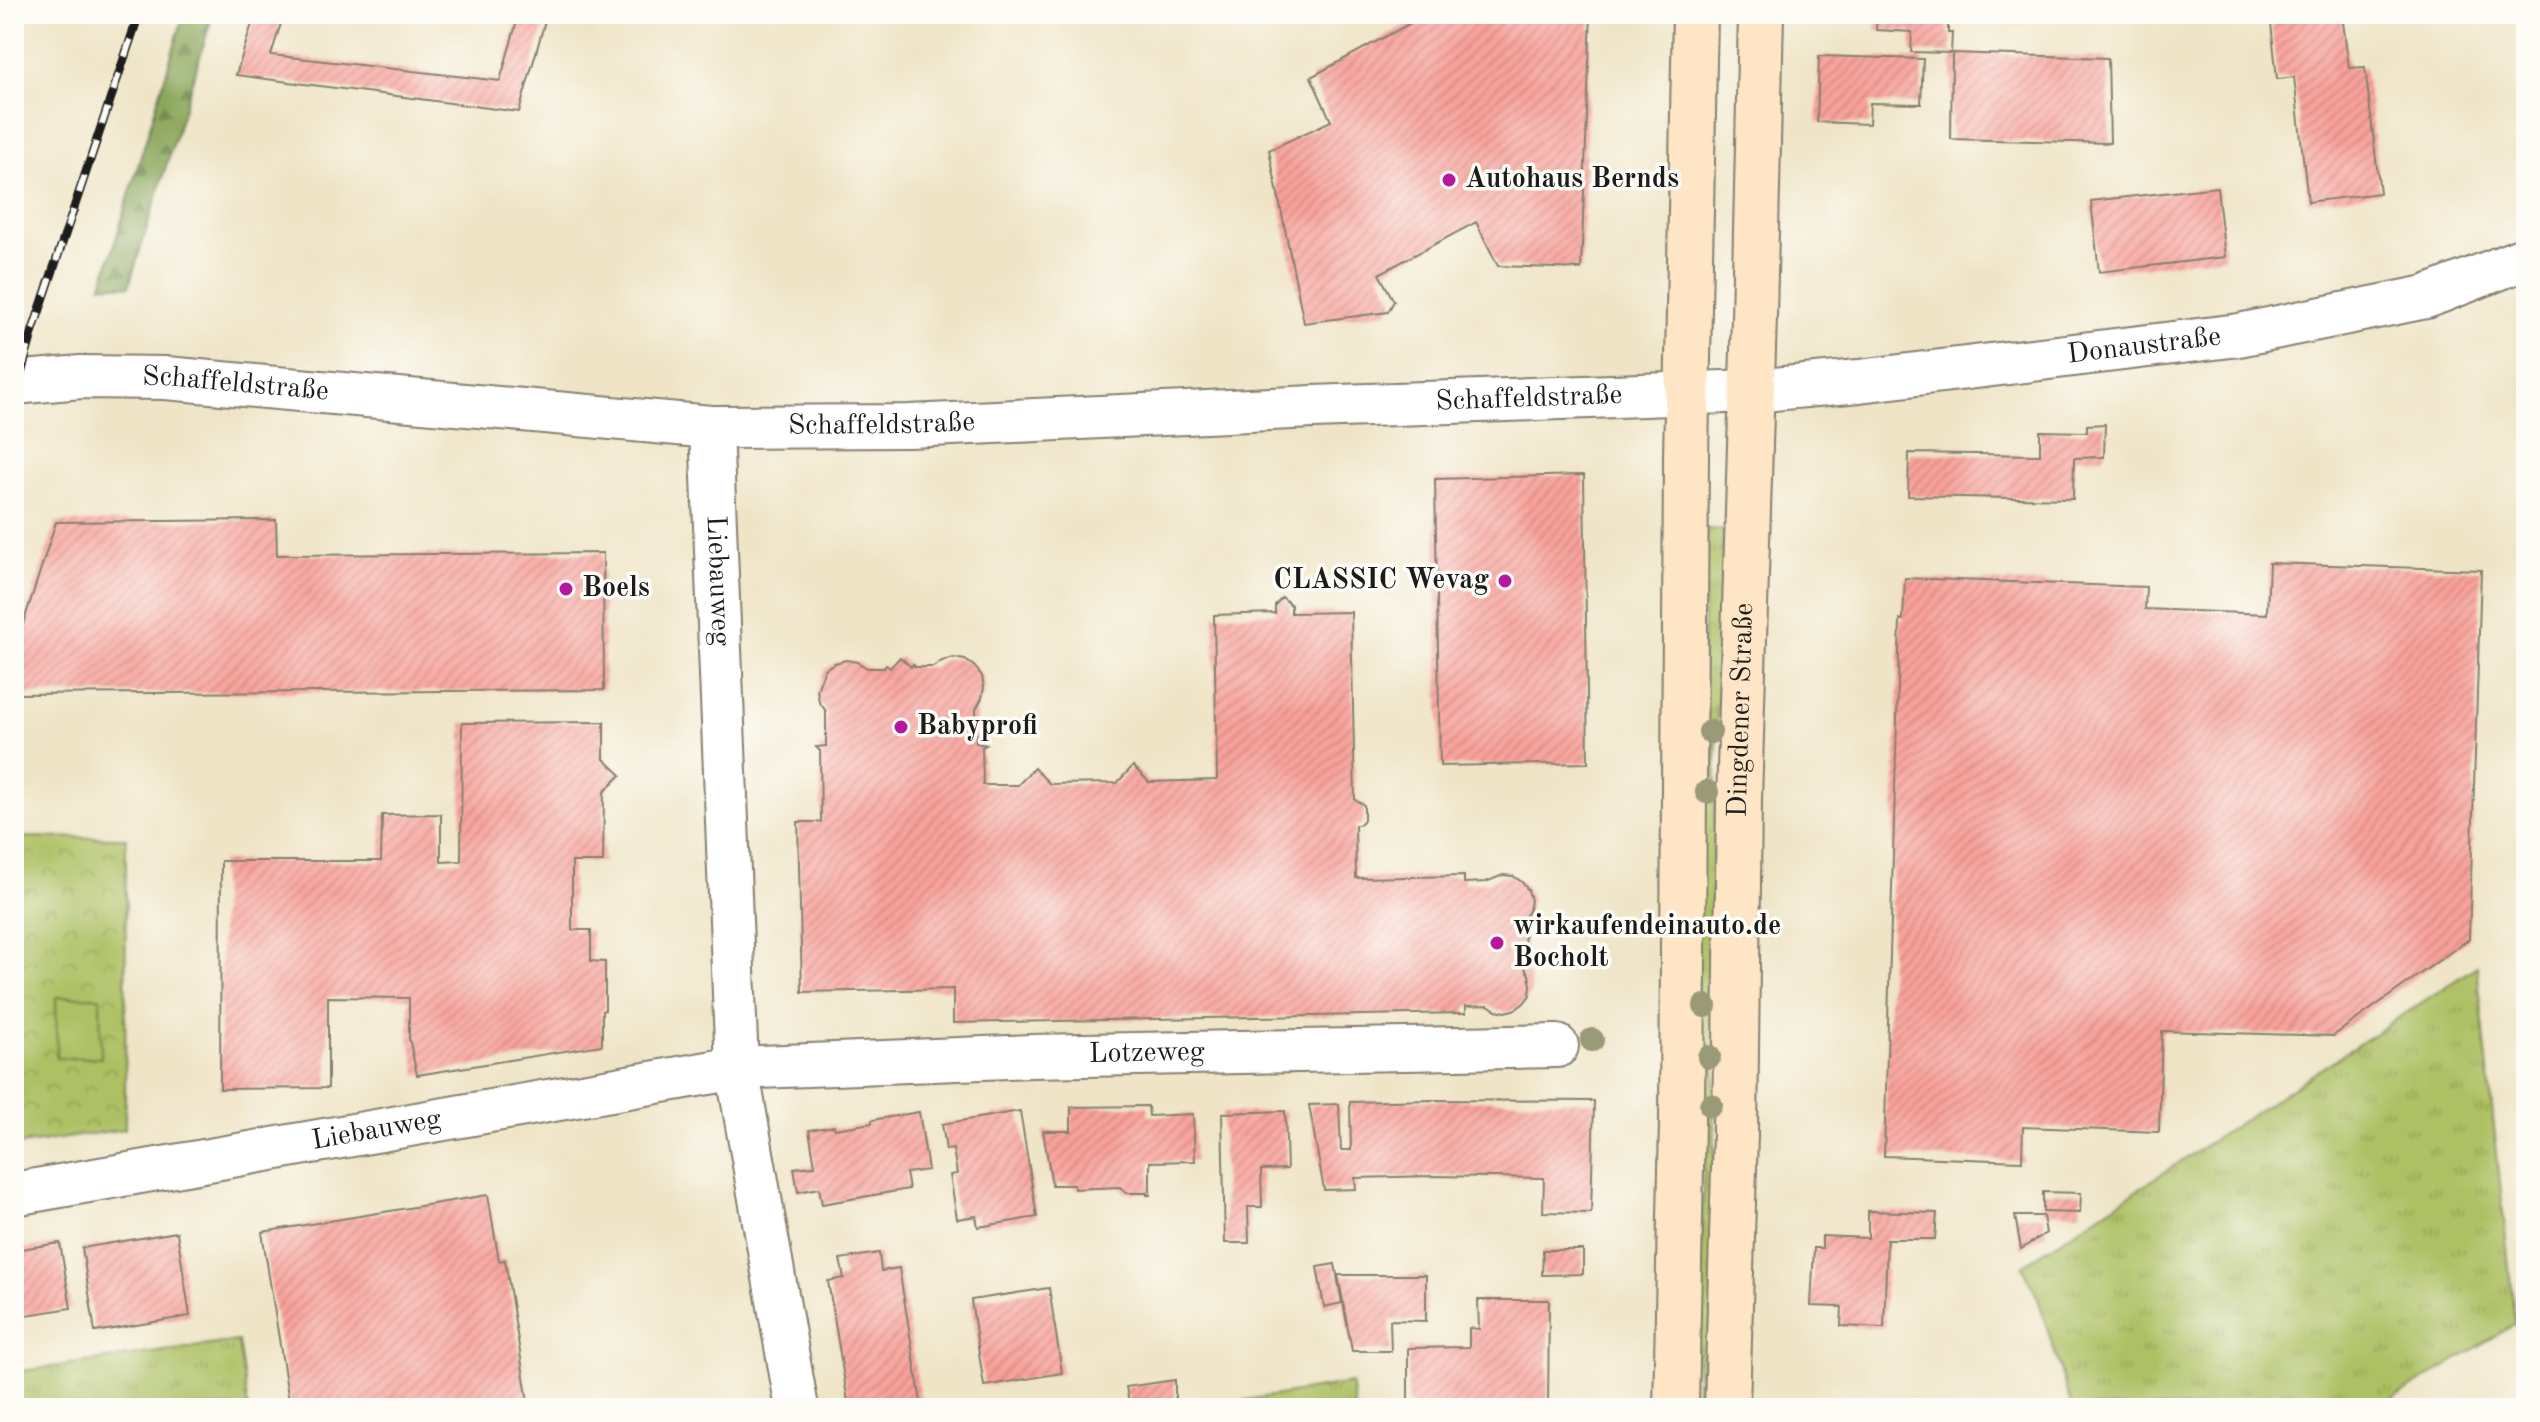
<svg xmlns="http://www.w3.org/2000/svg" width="2540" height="1422" viewBox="0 0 2540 1422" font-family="'Old Standard TT',serif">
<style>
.grass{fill:url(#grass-tufts);stroke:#646e40;stroke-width:2}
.forest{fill:url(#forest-firs);stroke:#53613b;stroke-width:2}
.park{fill:url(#park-crowns);stroke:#646e40;stroke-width:2}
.pitch{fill:#adc064;stroke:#646e40;stroke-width:2}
.building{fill:url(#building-hatch)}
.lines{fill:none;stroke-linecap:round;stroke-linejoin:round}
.minor-casing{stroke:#868071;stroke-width:46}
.secondary-casing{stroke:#868071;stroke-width:48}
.minor{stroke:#fff;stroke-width:42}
.secondary{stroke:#fde5c5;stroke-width:44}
.rail-casing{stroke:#1c1c1c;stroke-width:9}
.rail{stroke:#fdfcf7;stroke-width:6;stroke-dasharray:18;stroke-linecap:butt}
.tree{fill:#9b9a78}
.poi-dot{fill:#b5179e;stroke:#fdfcf7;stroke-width:3}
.labels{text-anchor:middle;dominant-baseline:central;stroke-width:7;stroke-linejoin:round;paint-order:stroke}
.poi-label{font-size:28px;font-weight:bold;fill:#1c1c1c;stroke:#fdfcf7;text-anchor:start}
.street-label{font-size:28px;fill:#1c1c1c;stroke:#fdfcf7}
</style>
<defs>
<pattern id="grass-tufts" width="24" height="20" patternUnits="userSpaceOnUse" patternTransform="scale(2)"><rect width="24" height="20" fill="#adc064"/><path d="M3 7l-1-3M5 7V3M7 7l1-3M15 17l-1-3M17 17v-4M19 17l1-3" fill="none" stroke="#94a456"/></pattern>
<pattern id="forest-firs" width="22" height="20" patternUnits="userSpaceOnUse" patternTransform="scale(2)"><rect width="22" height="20" fill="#8aa65a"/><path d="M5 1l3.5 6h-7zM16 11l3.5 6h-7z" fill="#70864a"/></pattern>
<pattern id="park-crowns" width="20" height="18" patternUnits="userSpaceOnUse" patternTransform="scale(2)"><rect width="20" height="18" fill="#adc064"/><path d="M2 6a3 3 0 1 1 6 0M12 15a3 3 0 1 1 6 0" fill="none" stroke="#94a456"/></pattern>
<pattern id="building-hatch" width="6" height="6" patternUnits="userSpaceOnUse" patternTransform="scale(2)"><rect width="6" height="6" fill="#f8a19a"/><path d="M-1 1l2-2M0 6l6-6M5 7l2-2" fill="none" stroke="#d48a84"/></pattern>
</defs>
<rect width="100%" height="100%" fill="#fdfcf7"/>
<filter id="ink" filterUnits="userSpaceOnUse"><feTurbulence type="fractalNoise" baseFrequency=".0125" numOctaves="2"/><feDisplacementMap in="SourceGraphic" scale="16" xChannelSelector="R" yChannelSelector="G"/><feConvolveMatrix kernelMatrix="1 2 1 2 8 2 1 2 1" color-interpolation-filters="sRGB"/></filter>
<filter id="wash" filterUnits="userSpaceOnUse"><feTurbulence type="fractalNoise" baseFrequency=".006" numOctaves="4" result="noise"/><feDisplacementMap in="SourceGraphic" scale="32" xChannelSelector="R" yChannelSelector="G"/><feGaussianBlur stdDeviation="1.8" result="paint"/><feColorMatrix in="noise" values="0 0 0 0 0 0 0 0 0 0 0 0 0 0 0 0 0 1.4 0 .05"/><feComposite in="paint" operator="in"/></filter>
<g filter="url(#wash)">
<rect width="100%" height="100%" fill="#efe4c6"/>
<g class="grass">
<path d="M1706 529 1723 530 1710 968 1715 1041 1713 1408H1696L1704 1153 1694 968Z"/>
<path d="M2477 966 2515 1324 2378 1408H2072L2038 1298 2022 1266Z"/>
<path d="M238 1341 248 1408H14V1372Z"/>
<path d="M1351 1383 1355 1408H1223V1404Z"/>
</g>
<path class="forest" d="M184 14H213L129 286 102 285Z"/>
<path class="park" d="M14 837 126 838 125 1129 14 1146Z"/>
<path class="pitch" d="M56 997H100L101 1058H57Z"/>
<g id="blocks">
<g class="building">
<path d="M255 14H284L271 55 500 81 519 14H547L519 112 236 75Z"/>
<path d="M1427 14H1591L1581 269 1498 266 1476 222 1379 274 1394 301 1388 312 1304 323 1269 150 1331 121 1311 77Z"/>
<path d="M1877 14H1948V33H1952L1951 53 1911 52 1912 32 1876 30Z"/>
<path d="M2270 14H2342L2349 68 2365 67 2380 193 2308 202 2294 77 2277 79Z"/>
<path d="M1952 53 2108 58 2110 143 1951 139Z"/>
<path d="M1819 56 1923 59 1921 104 1870 103 1869 124 1817 122Z"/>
<path d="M2217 187 2225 257 2099 272 2091 201Z"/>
<path d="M2105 424 2104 457 2074 458 2073 499 1908 496 1909 453 2040 455V431L2087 432V425Z"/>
<path d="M1584 475 1588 763 1440 766 1435 479Z"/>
<path d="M276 520 277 555 603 553 604 690 14 694V652L56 522Z"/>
<path d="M2269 563 2481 570 2469 939 2333 1036 2162 1031 2159 1132 2023 1127 2022 1161 1884 1156 1900 619 1903 620 1905 578 2146 587 2145 609 2267 614Z"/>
<path d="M1282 597 1291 605V613L1351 612 1355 800 1364 805V820L1359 825H1355L1356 878 1464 876V883L1486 882 1503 875 1513 876 1522 882 1528 890 1531 900 1529 911 1524 918 1525 968 1529 975 1531 985 1530 995 1524 1003 1516 1009 1506 1012 1496 1010 1488 1005 1466 1006V1013H1462L953 1023V989L802 992 798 822H821L820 751 816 747 826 746V711L819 702 817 690 825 669 835 663 846 660 857 662 867 668H884L886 665 890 668 900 657 911 667 913 664 915 667H933L942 661 954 658 965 660 974 666 982 676 984 687 982 698 976 709V743L986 745 982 747 983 785H1018L1034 768 1050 784 1117 783 1133 766 1149 782 1217 780 1214 615 1275 613V605Z"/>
<path d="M604 722V759L621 775 604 792 603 862H572V930H591V961L605 962V1010L602 1011V1045L417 1075 409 1038V998L328 997V1088L220 1089 221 861H381L382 815 441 814V862L461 861 462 723Z"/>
<path d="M1431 1100 1594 1101 1591 1213 1543 1212 1544 1178 1433 1176 1355 1178 1356 1189 1324 1190 1309 1105 1339 1104 1341 1150H1351L1350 1102Z"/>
<path d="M1148 1106 1149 1116 1193 1114 1195 1161 1150 1162V1195H1147V1193H1126L1120 1187 1074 1189V1185H1052L1043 1131H1071V1107Z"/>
<path d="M1020 1111 1037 1217 978 1227 976 1216 957 1219 950 1175 957 1174 953 1149 946 1150 942 1124Z"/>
<path d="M1285 1111 1287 1169 1261 1170 1262 1207H1248L1249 1243H1225L1222 1113Z"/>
<path d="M919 1112 928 1170 906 1173 909 1189 822 1204 819 1188 798 1192 794 1168 815 1166 809 1130 834 1126 835 1129 854 1126 872 1123V1120Z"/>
<path d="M2043 1192 2081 1193 2080 1213 2043 1212Z"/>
<path d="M488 1195 499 1261 505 1260 529 1408H290L262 1232Z"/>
<path d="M1868 1211 1937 1213 1935 1239H1887L1884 1328 1841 1326 1842 1307 1811 1306 1814 1248H1822V1236L1868 1238Z"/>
<path d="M2015 1216H2043L2046 1233 2021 1249Z"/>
<path d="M177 1232 190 1316 95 1332 82 1248Z"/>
<path d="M60 1243 71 1308 14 1317V1250Z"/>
<path d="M1543 1250H1583V1274L1542 1275Z"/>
<path d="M879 1253 881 1271 899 1268 922 1408H849L828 1281 844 1278 840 1259Z"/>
<path d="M1335 1264 1342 1303 1324 1307 1317 1267Z"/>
<path d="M1338 1275H1426V1321L1390 1320 1391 1351H1352Z"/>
<path d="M1049 1288 1062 1373 984 1386 971 1300Z"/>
<path d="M1478 1300H1549L1548 1408H1408V1348L1469 1347V1328L1479 1329Z"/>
<path d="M1175 1380V1407L1130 1408 1126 1387Z"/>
</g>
</g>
</g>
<g filter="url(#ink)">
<use href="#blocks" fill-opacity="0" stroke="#868071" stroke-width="2"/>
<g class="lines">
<g class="minor-casing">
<g id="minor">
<path id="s1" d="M14 383 81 377 166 378 711 427 909 426 1313 407 1752 391 1859 381 2239 335 2426 297 2526 258"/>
<path id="s2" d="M711 427 737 1068 797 1408"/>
<path id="s3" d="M14 1194 737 1068 1031 1056 1557 1046"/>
</g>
</g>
<g class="secondary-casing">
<g id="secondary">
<path d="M1676 1408 1682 1121 1686 457 1695 14"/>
<path id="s4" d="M1727 1408 1735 1134 1739 800 1754 317 1761 14"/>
</g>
</g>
<use href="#minor" class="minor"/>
<use href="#secondary" class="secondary"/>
<g class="rail-casing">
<path id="rail" d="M14 399 33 330 139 14"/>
</g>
<use href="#rail" class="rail"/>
</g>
<g class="tree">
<circle cx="1710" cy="732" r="12"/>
<circle cx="1707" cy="792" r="12"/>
<circle cx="1705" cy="1006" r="12"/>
<circle cx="1592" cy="1040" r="12"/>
<circle cx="1709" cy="1057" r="12"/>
<circle cx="1711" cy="1105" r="12"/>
</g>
</g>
<g class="poi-dot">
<circle cx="1449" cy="180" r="8"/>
<circle cx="1505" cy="581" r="8"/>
<circle cx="566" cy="589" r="8"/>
<circle cx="901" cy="727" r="8"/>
<circle cx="1497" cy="943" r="8"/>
</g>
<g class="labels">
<g class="poi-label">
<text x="1465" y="180">Autohaus Bernds</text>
<text x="1489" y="581" text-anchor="end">CLASSIC Wevag</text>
<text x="582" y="589">Boels</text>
<text x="917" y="727">Babyprofi</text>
<text x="1513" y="927">wirkaufendeinauto.de<tspan x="1513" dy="32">Bocholt</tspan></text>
</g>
<g class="street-label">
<text stroke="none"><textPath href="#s1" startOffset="2136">Donaustraße</textPath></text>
<text stroke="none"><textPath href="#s1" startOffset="222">Schaffeldstraße</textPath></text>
<text stroke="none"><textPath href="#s1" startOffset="1518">Schaffeldstraße</textPath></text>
<text stroke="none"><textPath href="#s1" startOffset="870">Schaffeldstraße</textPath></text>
<text stroke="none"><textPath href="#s2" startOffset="154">Liebauweg</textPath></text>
<text stroke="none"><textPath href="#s4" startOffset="698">Dingdener Straße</textPath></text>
<text stroke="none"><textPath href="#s3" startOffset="1144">Lotzeweg</textPath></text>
<text stroke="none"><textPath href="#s3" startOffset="368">Liebauweg</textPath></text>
</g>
</g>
<rect width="2540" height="1422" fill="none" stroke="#fdfcf7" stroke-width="48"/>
</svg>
